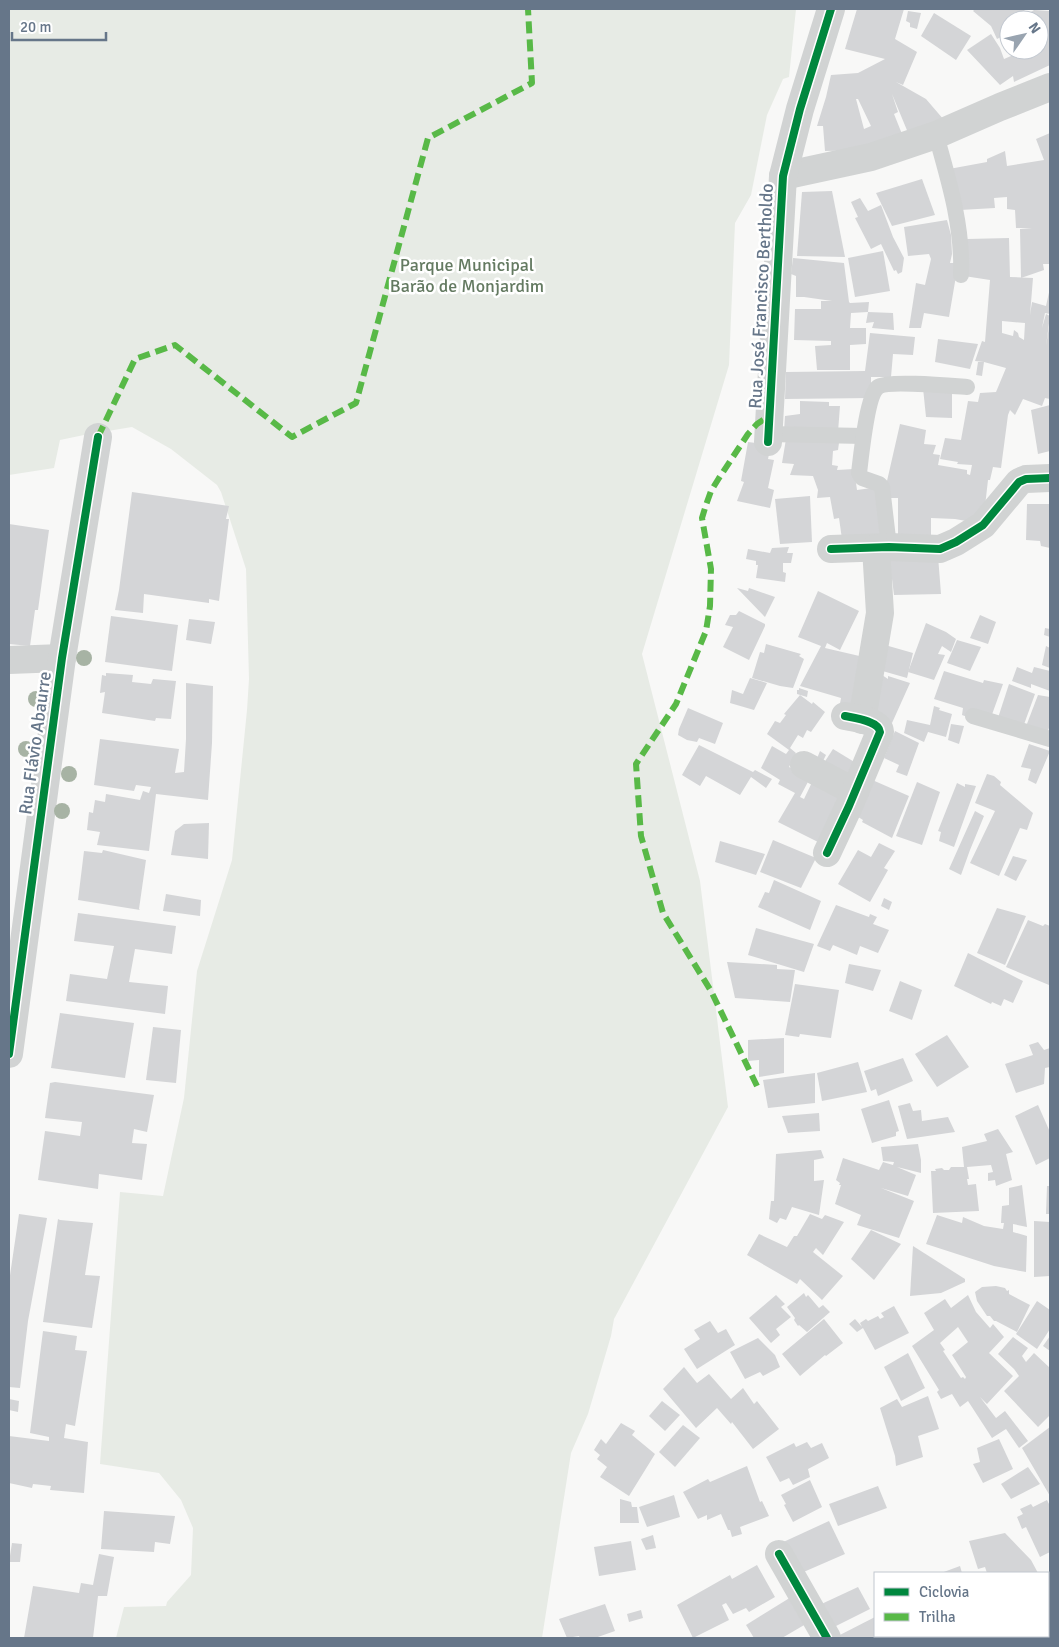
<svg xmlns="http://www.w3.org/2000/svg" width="1059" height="1647" viewBox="0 0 1059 1647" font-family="Signika,sans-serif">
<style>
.green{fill:#e7ebe5}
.building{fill:#d4d5d7;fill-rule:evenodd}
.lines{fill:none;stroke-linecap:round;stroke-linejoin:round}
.service{stroke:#d1d3d3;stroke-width:16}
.minor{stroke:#d1d3d3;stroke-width:28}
.quiet{stroke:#58b947;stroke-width:6;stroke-dasharray:12 6;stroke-linecap:butt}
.cycleway-casing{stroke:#fff;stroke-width:11}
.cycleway{stroke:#00873e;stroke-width:8}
.tree{fill:#a7b3a4}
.labels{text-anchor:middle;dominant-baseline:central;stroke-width:5;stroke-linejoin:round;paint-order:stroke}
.park-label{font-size:18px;fill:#647a61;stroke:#fff}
.street-label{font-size:18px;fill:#667689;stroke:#fff}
</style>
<rect width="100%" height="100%" fill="#f8f8f7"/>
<path class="green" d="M9 9H796L789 77 783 79 767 115 751 195 735 223 729 365 642 654 700 881 728 1107 614 1319 611 1336 588 1414 571 1453 542 1638H116L124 1607 166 1606 167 1602 191 1575 193 1528 181 1500 159 1473 100 1464 120 1192 163 1196 184 1098 197 971 232 860 247 710 249 679 246 569 221 492 217 485 171 449 132 427 84 435 60 440 54 468 9 475Z"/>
<g class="building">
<path d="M857 9H904L895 39 917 52 903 85 896 82 926 99 950 127 911 140 892 94 898 112 894 114 904 139 870 150 825 151 823 126H817L826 97 831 75 858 73 885 59 845 49ZM856 99H858L871 126 864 129Z"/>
<path d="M975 9H1023L1028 14 1034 10 1049 11 1050 14V65L1014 82 1013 76 1000 85 967 50 991 34 1000 48 1004 59 1018 53 1016 50H1039V20H1009V38L1004 29H1002L1003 36 997 39 991 26 973 11Z"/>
<path d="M908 11 921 13 917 29 910 27V23L906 21Z"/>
<path d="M934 13 971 36 956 60 921 36Z"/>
<path d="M1050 133V264H1043L1044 270 1021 278 1020 229 1032 228H1016L1015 210 1007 209V197L994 198 995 208 960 210 949 169 987 162V159L1005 151 1007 166 1044 160 1036 139Z"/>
<path d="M922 179 935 215 892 226 876 193Z"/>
<path d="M832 191 845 257 797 256 802 192Z"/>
<path d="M860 198 868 211 881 205 893 237 904 258 902 272 898 274 896 270 894 271 881 244 871 249 855 218 858 217 851 202Z"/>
<path d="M947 220 951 235 952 254 950 263H956V276L949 317 924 313 921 328H909L916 283 925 285 931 259 929 254 908 256 904 227Z"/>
<path d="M1009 238 1010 277 1033 278 1030 315 1032 302 1046 306 1050 288V314L1045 313 1042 328 1046 314 1050 316 1046 346 1049 327H1050V399L1045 398 1042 406 1023 399 1015 415 1010 410 1008 415 1001 468 993 467 990 480H988L983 524 955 519 931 518V548L898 540V498H887V481L900 424 926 430 924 444 936 445 933 454 940 455 938 465 967 470V474L970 475 972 465 957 464 958 462 940 459 945 438 961 440 968 401 978 402 980 393 996 392 1006 368 984 362 982 376 976 375 978 362H984L975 361 982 341 985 342 990 280 964 276 967 239ZM1002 321 1025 323 1024 340 1019 337 1018 333 1014 330 1013 336 1002 333Z"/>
<path d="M883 251 890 291 855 297 848 258Z"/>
<path d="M793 258 844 263 849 302 850 303 869 302 868 312 851 313 850 328H866V344L850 345V370H817L815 346 831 345V341L794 340 795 309H821V301H832L804 297H796V276L791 274Z"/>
<path d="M868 312 893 313 894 330 872 328 874 322 866 323Z"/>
<path d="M870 333 915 337 913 355 893 354 891 377H871V398L785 399 786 372 865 371Z"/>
<path d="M938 339 978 344 970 369 935 362Z"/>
<path d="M923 388 952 389V418L926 417Z"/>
<path d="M800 401 829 402V406H840L838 432 784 431 785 416 800 414Z"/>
<path d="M1050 405V451L1038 454 1031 410Z"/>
<path d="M786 439 839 443 838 450 833 451 832 465 838 466 837 470 854 469 857 490 879 487 884 545 843 546 839 518 834 519 830 497 817 498 818 490 813 476 790 475 794 464 782 463Z"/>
<path d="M748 442 771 445 768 459 774 460 768 488 774 490 770 508 737 501 744 482 741 481Z"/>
<path d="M132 492 229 506 226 519H229L219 601 209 599V603L144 594 143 613 115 610 119 590Z"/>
<path d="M810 496 812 542 780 544 775 499Z"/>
<path d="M1027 504H1050V548L1041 546 1040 541 1026 540Z"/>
<path d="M9 524 49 530 38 610H35L30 646 9 644Z"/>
<path d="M789 547 787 553H793L791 563H783V572L786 573 785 582 756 578 758 565H756V561L746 559 748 549 770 553 772 548Z"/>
<path d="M938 556 941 594 894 595 892 579 889 580 888 557Z"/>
<path d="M737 588 748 591 749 588 775 597 765 617Z"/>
<path d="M818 591 859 611 840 650 827 643 825 648 868 658 861 706 838 715 841 698 800 686 821 646 798 637Z"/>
<path d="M739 611 765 624V626L749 660 723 647 733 627 725 625 730 615H736Z"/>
<path d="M980 615 996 622 988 644 970 638Z"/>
<path d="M111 616 178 625 172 671 105 662Z"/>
<path d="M189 619 215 622 211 644 186 640Z"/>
<path d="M926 623 946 632 956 639 951 652 942 646 938 654 945 655 934 680 908 672Z"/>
<path d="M1045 628 1050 629V637L1044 635Z"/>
<path d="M957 640 981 647 970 671 947 663Z"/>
<path d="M766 644 801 654 799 656 804 659 793 688 780 686 752 678 760 652 764 653Z"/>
<path d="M885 645 913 653 907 678 879 670Z"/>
<path d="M1046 646 1050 648V668L1042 665Z"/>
<path d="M1017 667 1032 673 1034 667 1050 671V691L1031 684V688L1012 681Z"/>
<path d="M944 671 983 683 984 680 1003 684 990 720 970 718 962 715 963 708 934 699Z"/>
<path d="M106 673 133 675 132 682 151 684 153 679 176 681 171 719 156 718 155 721 102 713 105 692 100 693 102 675 106 676Z"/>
<path d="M882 675 888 679V676L910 683 892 723 874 718Z"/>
<path d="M750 678 767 683 754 710 730 703 732 690 743 694Z"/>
<path d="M186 683 213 686 212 743 208 800 156 794 149 851 97 845 100 832 87 830 89 812 93 813 95 800 105 802 106 794 140 800 143 791 149 793 151 787 136 785 134 791 94 785 100 739 179 749 175 773 184 772 186 739Z"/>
<path d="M1009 684 1035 694 1022 730 997 721Z"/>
<path d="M799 688 808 691 807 697 797 694V690H799Z"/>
<path d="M800 695 812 704 813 702 825 712 811 732 807 730 803 738 798 735 790 748 796 753 789 767 810 778 800 797 804 799 815 776 848 796 820 843 778 822 795 793 778 784 780 780 761 768 772 746 786 754 789 750 767 734 775 721 780 723 786 715 784 714Z"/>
<path d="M1038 695 1050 697V725L1046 736 1025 729Z"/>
<path d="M934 706 940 708 939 710 952 714 946 737 928 732 924 742 904 733 907 720 930 725Z"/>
<path d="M688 708 723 723 715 744 699 738 697 742 687 740 678 735 679 729Z"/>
<path d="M951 724 964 726 959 744 948 740Z"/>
<path d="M895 731 919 743 907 776 896 772 899 765 884 758Z"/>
<path d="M1029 744 1050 751 1036 784 1028 780 1031 769 1021 767Z"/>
<path d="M699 745 753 772 755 770 772 779 766 788 751 777 740 795 706 776 700 786 682 775Z"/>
<path d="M833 749 856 763 846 782 822 766Z"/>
<path d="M820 751 826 755 821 765 816 761Z"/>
<path d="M987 774 994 776 1001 782 1000 785 1033 813 1027 830 1020 828 999 876 970 863 995 811 975 803Z"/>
<path d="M870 779 909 796 892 838 862 822 863 820 855 815Z"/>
<path d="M917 782 940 792 922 845 896 836Z"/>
<path d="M957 783 965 787V784L976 786 954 847 939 841 941 832 938 831Z"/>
<path d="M975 811 984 816 970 850 961 875 949 869Z"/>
<path d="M209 823 208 859 171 855 175 831 184 824Z"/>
<path d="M773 840 816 858 801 888 760 872Z"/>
<path d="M720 841 765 854 756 875 715 862Z"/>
<path d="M879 843 895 851 884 868 888 870 870 902 838 884 858 850 871 857Z"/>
<path d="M103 850 146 860 139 909 140 910 78 900 84 851 102 853Z"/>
<path d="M1013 856 1027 860 1016 881 1004 875Z"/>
<path d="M774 880 821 901 810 930 758 907 765 892 769 893Z"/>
<path d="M166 894 201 900 200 916 163 911Z"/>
<path d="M884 898 892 902 889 910 881 906Z"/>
<path d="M836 905 869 917 870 914 877 917 873 924 889 930 878 953 860 946 857 955 833 945 830 951 817 946Z"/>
<path d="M997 908 1026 916 1005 965 977 953Z"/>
<path d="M78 913 176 926 172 954 135 949 129 982 168 986 165 1014 66 1001 70 974 107 979 114 946 74 941Z"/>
<path d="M1028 920 1043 926 1045 924 1050 926V983L1049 985 1006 967Z"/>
<path d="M756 928 814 944 804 972 748 955Z"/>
<path d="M968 953 1023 981 1013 1003 1004 999 1001 1006 992 1002 991 1004 954 986Z"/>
<path d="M727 962 777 965V969L795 970 790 1002 735 998Z"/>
<path d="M849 964 881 970 873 991 845 983Z"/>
<path d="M900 981 922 990 912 1020 889 1011Z"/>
<path d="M795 984 839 990 831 1038 800 1034 799 1037 785 1035Z"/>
<path d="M60 1013 134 1023 125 1078 51 1068Z"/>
<path d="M153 1027 181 1030 176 1083 146 1080Z"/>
<path d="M947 1035 969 1067 937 1087 915 1054Z"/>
<path d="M784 1038V1073L759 1077V1060L748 1061V1040Z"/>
<path d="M1038 1042 1044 1050 1050 1048V1067L1045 1068 1044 1084 1016 1093 1005 1064 1033 1055 1029 1045Z"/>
<path d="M903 1058 913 1081 878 1096 876 1089 871 1091 864 1071Z"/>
<path d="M858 1062 867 1092 822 1101 817 1073Z"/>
<path d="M815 1073V1103L768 1108 763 1080Z"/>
<path d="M55 1082 154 1095 147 1132 134 1129 132 1143 147 1144 142 1180 99 1174 98 1189 38 1180 45 1131 80 1136 82 1122 45 1118 50 1083Z"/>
<path d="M889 1100 899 1131 896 1132V1136L872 1143 861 1109Z"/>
<path d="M910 1103 913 1111 921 1110 922 1121 948 1117 955 1132 907 1139 898 1106Z"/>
<path d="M1038 1105 1050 1132V1158L1036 1165 1015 1116Z"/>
<path d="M819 1113 820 1131 788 1133 782 1116Z"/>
<path d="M998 1129 1013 1152 1006 1154 1012 1180 996 1186 995 1180 988 1181V1173L993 1172 991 1165 967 1167 969 1179H967L968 1185 976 1184 979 1211 933 1213 931 1171H936L935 1169 942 1168 944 1170H949L951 1167H964L962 1147 987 1141 984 1134Z"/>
<path d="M918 1144 921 1160V1173L897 1167 916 1175 908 1196 881 1188 914 1201 899 1238 857 1225 861 1215 835 1204 841 1185H839L840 1183 836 1180 843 1158 879 1170 883 1162 893 1165 894 1162 883 1161 881 1147Z"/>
<path d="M821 1150 824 1158 814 1160V1181L824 1180 819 1215 792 1207 786 1220 780 1218 777 1223 769 1219 771 1201H774L776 1154Z"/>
<path d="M1022 1185 1027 1227 1013 1224V1232L1027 1236 1026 1272 994 1266 926 1244 937 1215 962 1223 963 1217 984 1226 1003 1229 1004 1223H1001L1002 1206 1009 1205V1188Z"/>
<path d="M1047 1186H1050V1214H1046Z"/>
<path d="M19 1214 47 1218 28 1321 20 1388 9 1387V1282Z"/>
<path d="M810 1214 822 1219 825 1215 844 1222 823 1255 816 1248 813 1252 843 1276 822 1300 800 1279 797 1284 747 1255 759 1234 787 1247 794 1236H797Z"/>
<path d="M58 1219 60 1220 93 1223 85 1275 100 1276 92 1328 43 1322Z"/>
<path d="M1034 1221 1050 1222V1276L1034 1277Z"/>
<path d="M871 1230 901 1244 874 1280 851 1259Z"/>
<path d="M913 1246 965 1279V1282L941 1293 910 1296Z"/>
<path d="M996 1286 1005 1288 1007 1291 1009 1290V1294L1030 1305 1017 1332 996 1321H994L990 1316H987L977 1301 975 1292 982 1287Z"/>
<path d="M804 1293 806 1297 808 1295 819 1308 823 1305 830 1312 807 1332 799 1325 798 1326 794 1320 795 1318 787 1307Z"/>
<path d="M776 1295 785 1304 781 1307 791 1317 776 1329 780 1335 771 1343 749 1318Z"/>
<path d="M968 1295 976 1312 990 1328 993 1324 1004 1337 989 1353 1013 1376 987 1404 980 1397 996 1418 1005 1411 1028 1441 1019 1448 1006 1429 992 1438 968 1401 960 1407 952 1394 941 1399 937 1392 939 1390 912 1346 934 1330 924 1313 945 1299 951 1308ZM958 1327 968 1342 952 1355 966 1377 965 1379 963 1377 961 1378 943 1351 945 1350 940 1343Z"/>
<path d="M1037 1301 1050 1310V1329L1037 1349 1016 1334Z"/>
<path d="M894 1306 909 1333 875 1350 863 1328 857 1332 849 1324 855 1319 862 1327 860 1323 866 1319 868 1321 878 1316 880 1319 884 1317 881 1313Z"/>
<path d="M824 1319 843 1343 826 1356 825 1355 800 1376 782 1354Z"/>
<path d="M710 1321 718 1333 726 1329 735 1345 697 1369 684 1349 700 1339 694 1330Z"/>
<path d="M43 1331 77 1336 75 1350 87 1351 75 1426 66 1424 64 1438 88 1442 84 1493 50 1490 51 1486 33 1484 32 1488 9 1483V1436L49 1441V1437L30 1433Z"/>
<path d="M1050 1336V1351L1043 1346Z"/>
<path d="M1013 1337 1028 1348 1022 1356 1026 1362 1034 1353 1050 1368V1415L1038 1427 1004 1391 1019 1376 1014 1369 998 1354Z"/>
<path d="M758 1338 775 1355 780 1367 763 1376 760 1372 745 1379 730 1352Z"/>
<path d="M908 1353 925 1388 901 1401 884 1367Z"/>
<path d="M684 1367 697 1383 709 1374 731 1399 743 1388 754 1404 757 1401 779 1429 753 1449 732 1422 731 1424 717 1408 696 1428 663 1389Z"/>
<path d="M928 1396 939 1429 918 1436 923 1457 896 1466 895 1456 880 1408 897 1399 902 1407Z"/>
<path d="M9 1399 19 1401 18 1412 9 1410Z"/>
<path d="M662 1401 680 1415 665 1431 649 1416Z"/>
<path d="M621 1423 635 1431 632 1435 655 1454 629 1496 600 1477 607 1467 597 1459 600 1455 594 1450 601 1439 606 1444Z"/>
<path d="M683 1425 700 1438 675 1467 659 1452Z"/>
<path d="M1050 1427V1496L1022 1448Z"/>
<path d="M999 1439 1013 1469 983 1483 973 1464 980 1462 977 1448Z"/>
<path d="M807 1442 811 1448 822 1443 829 1458 808 1469 810 1477 793 1485 789 1478 780 1482 766 1457 794 1443 796 1447Z"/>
<path d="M747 1466 760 1502 762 1501 769 1516 740 1527 742 1534 732 1537 730 1530H728L721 1514 707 1520V1515L698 1519 683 1492 708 1479 710 1482Z"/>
<path d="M1028 1467 1040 1484 1011 1499 1001 1484Z"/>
<path d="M810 1480 822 1507 793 1522 784 1505 786 1504 781 1495Z"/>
<path d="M878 1486 887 1508 838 1526 829 1504Z"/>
<path d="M674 1495 680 1517 647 1527 639 1507Z"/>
<path d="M620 1499 631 1502 632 1507H637L639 1523H620Z"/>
<path d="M1047 1500 1050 1506V1552L1040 1557 1026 1527 1022 1529 1017 1517 1023 1514 1020 1509 1031 1504 1033 1507Z"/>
<path d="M104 1511 175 1516 170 1544 155 1542 154 1552 101 1549Z"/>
<path d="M829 1521 845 1554 799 1574 779 1544Z"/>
<path d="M1005 1533 1031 1560 1038 1573H987L985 1567 978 1569 969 1541Z"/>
<path d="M653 1535 656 1548 646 1550 641 1539Z"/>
<path d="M631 1541 636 1570 599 1576 594 1547Z"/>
<path d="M12 1543 22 1544 20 1562H9Z"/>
<path d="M99 1554 114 1557 107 1596H98L93 1638H24L33 1586 79 1593 81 1583 93 1585Z"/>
<path d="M757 1565 775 1597 749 1612 746 1608 733 1614 726 1603 722 1605 729 1620 693 1638 677 1605 730 1575 732 1579Z"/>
<path d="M960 1566 962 1573H941Z"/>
<path d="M858 1587 870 1609 828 1630 815 1607Z"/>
<path d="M796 1594 811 1621 782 1638H754L746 1625Z"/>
<path d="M605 1604 615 1631 595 1638H580L579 1636 567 1638 559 1619Z"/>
<path d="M641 1610 643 1618 629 1622 627 1614Z"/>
<path d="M875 1617V1636H884L885 1638H834Z"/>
<path d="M1050 1632V1638H1039L1048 1636V1634Z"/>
<path d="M891 1636H935L936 1638H892Z"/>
</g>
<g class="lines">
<g class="service">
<path d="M936 135C949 181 963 227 961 275"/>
<path d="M769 434 863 436"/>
<path d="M889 547 882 487 879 484 862 478 859 473C861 457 867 395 878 387 887 380 953 386 967 387"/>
<path d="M973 716 1050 739"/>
</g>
<g class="minor">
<path d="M783 176 871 157 936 135 1000 107 1050 87"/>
<path d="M768 442 783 176 800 109 831 9"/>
<path d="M831 549 889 547 940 549 956 542 983 525 1019 482 1026 479 1050 478"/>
<path d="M9 660 62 658"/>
<path d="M862 720 880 613 876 548"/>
<path d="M804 765 855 792"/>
<path d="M827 853 849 806 880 732C879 721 855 718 845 716"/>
<path d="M9 1054 62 658 98 437"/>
<path d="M779 1554 827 1638"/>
<path d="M1048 1588 1050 1586"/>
<path d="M974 1638 977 1636"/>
</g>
<g class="quiet">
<path d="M98 437 135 359 175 345 292 437 356 403 428 138 532 83 528 9"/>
<path d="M757 1086 711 991 663 913 641 836 636 764 676 704 706 631 710 606 711 569 702 518 706 505 711 491 719 478 748 434 757 424 769 416"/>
</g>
<g class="cycleway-casing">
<g id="cycleway">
<path d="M768 442 783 176 800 109 831 9"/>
<path d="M831 549 889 547 940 549 956 542 983 525 1019 482 1026 479 1050 478"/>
<path d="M827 853 849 806 880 732C879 721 855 718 845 716"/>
<path d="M9 1054 62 658 98 437"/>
<path d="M779 1554 827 1638"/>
</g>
</g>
<use href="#cycleway" class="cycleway"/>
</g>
<g class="tree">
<circle cx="84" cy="658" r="8"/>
<circle cx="36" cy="699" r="8"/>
<circle cx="26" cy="749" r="8"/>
<circle cx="69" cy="774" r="8"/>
<circle cx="62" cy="811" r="8"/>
</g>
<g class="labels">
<g class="park-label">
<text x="467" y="265">Parque Municipal<tspan x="467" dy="21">Barão de Monjardim</tspan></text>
</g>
<g class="street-label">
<text transform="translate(761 296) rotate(-87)">Rua José Francisco Bertholdo</text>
<text transform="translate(35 743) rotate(-82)">Rua Flávio Abaurre</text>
</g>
</g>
<rect width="1059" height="1647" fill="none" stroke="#667689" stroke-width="20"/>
<rect x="874" y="1572" width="175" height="65" fill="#ffffff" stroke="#c2c8d0"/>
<rect x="884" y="1588" width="25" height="8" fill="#00873e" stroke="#c2c8d0"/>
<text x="919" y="1597" font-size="15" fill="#667689">Ciclovia</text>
<rect x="884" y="1613" width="25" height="8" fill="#58b947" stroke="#c2c8d0"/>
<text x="919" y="1622" font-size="15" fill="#667689">Trilha</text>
<g transform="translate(1024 35) rotate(56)"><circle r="24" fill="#ffffff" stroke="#c2c8d0"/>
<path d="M0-4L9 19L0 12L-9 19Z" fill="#99a4b0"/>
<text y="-8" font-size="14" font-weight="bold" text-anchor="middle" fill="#667689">N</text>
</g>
<path d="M12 32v8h94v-8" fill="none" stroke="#667689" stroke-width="2.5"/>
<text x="20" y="32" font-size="15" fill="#667689" stroke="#ffffff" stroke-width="4" paint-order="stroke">20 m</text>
</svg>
